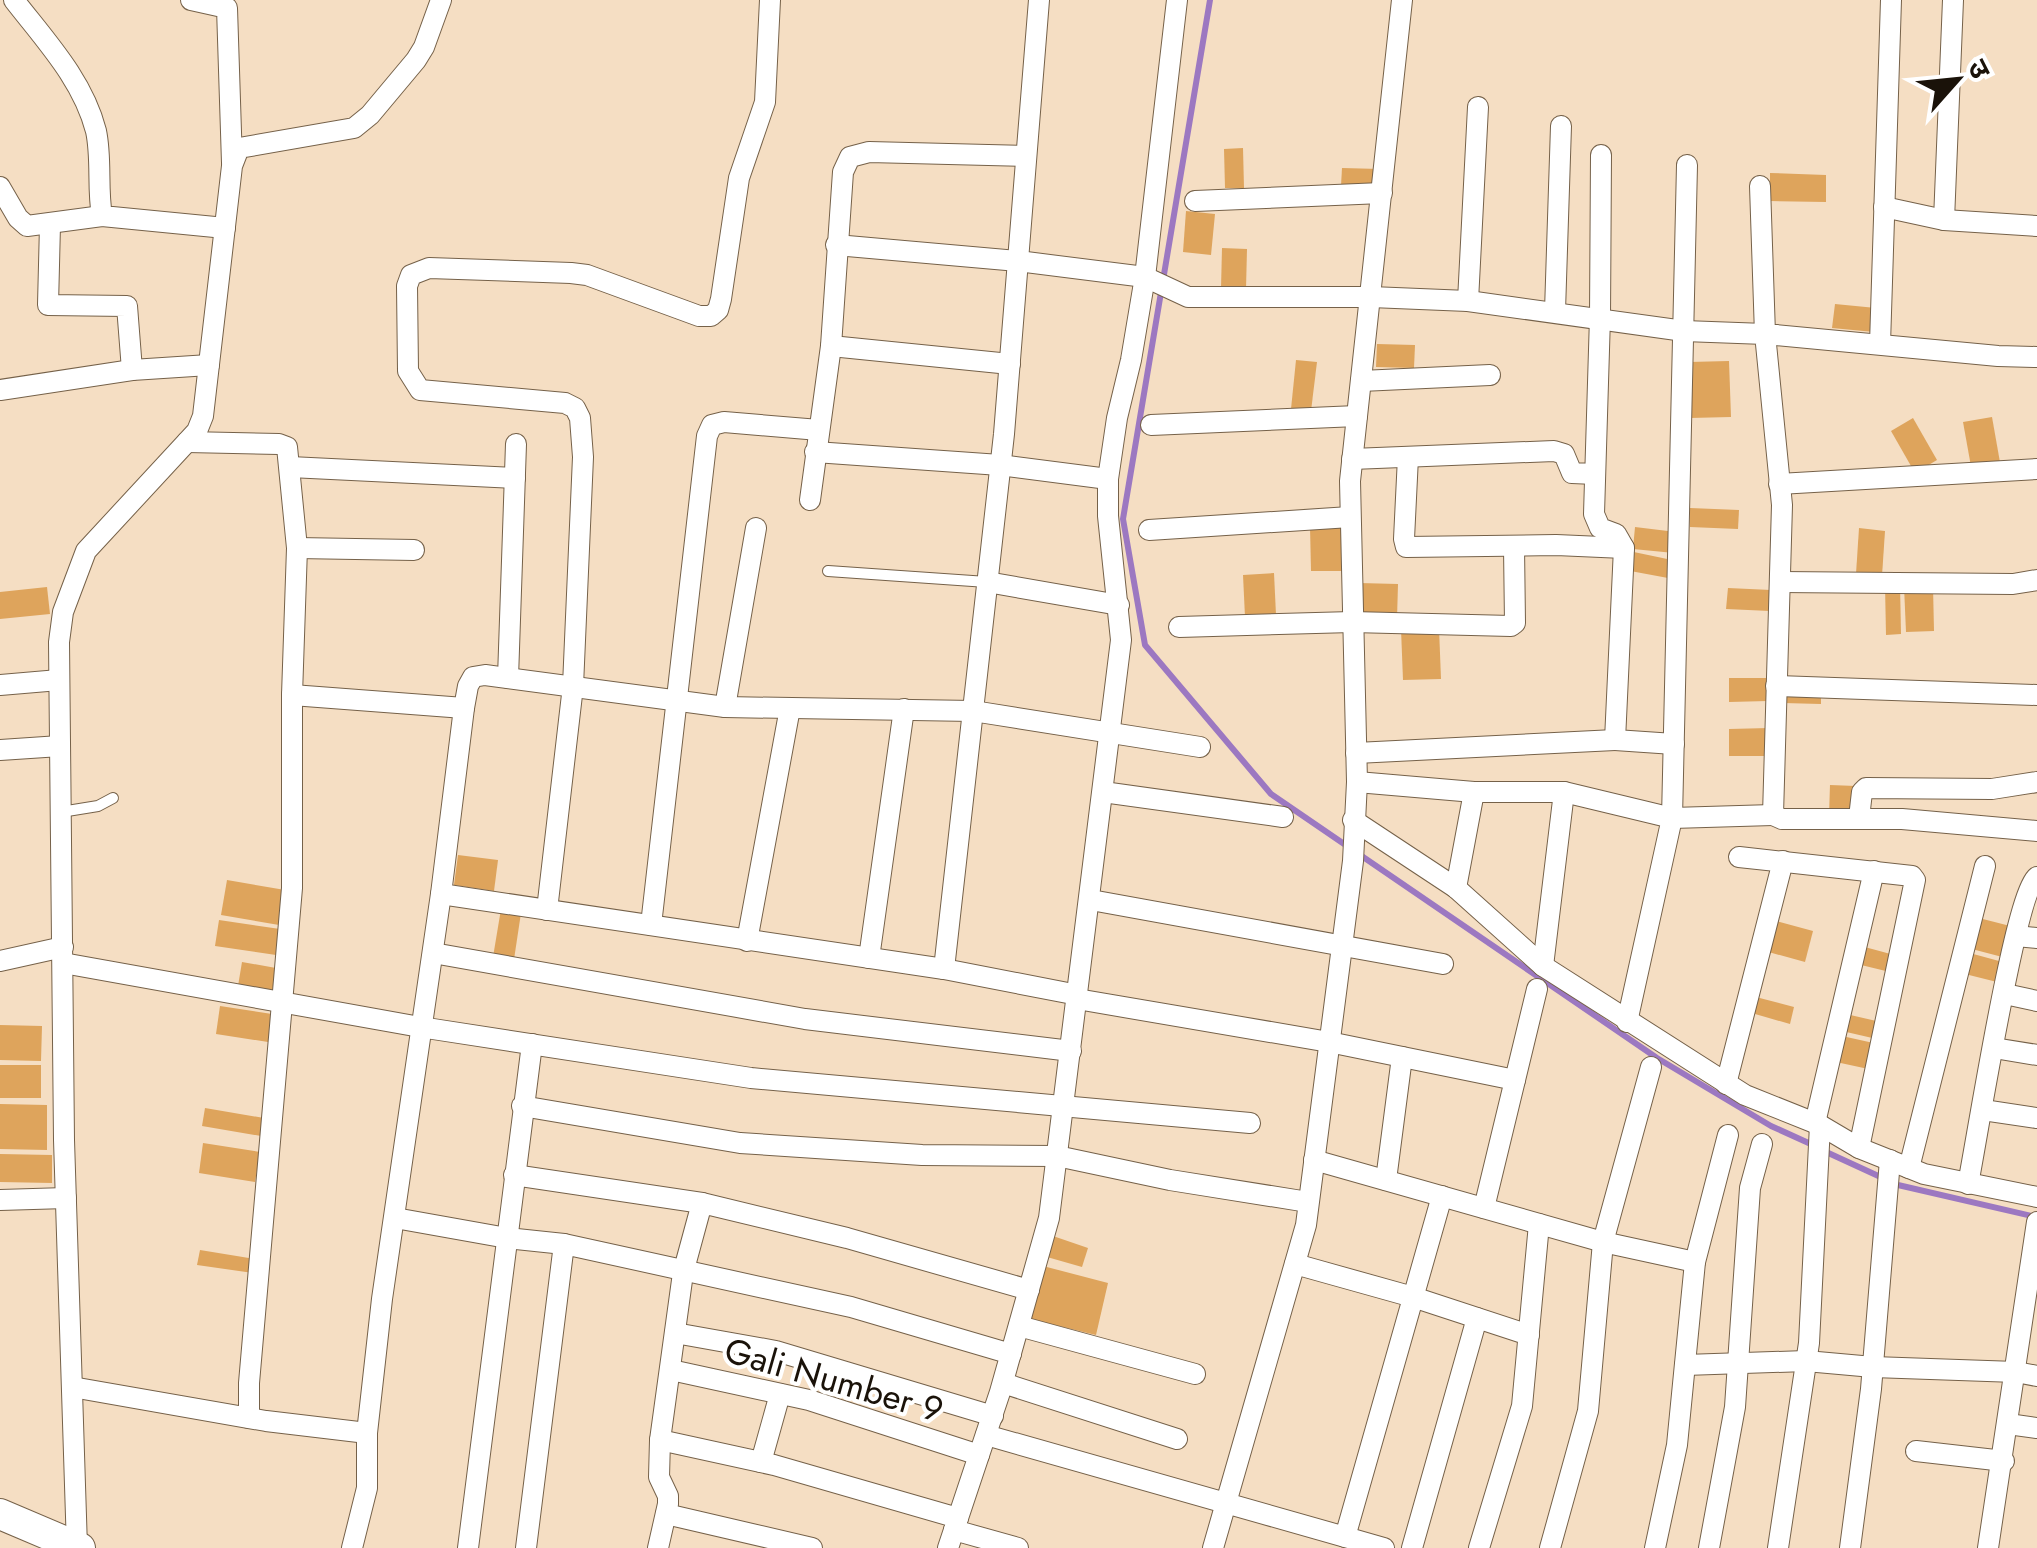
<svg xmlns="http://www.w3.org/2000/svg" width="2037" height="1548" viewBox="0 0 2037 1548" font-family="Jost,'Noto Sans Devanagari',sans-serif">
<style>
.lines{fill:none;stroke-linecap:round;stroke-linejoin:round}
.stream{stroke:#9c78c1;stroke-width:6}
.building{fill:#dea45c}
.lane-casing{stroke:#756149;stroke-width:12}
.street-casing{stroke:#756149;stroke-width:22}
.secondary-casing{stroke:#756149;stroke-width:32}
.lane{stroke:#fff;stroke-width:10}
.street{stroke:#fff;stroke-width:20}
.secondary{stroke:#fff;stroke-width:30}
.labels{text-anchor:middle;dominant-baseline:central;stroke-width:8;stroke-linejoin:round;paint-order:stroke}
.street-label{font-size:35px;fill:#1a1209;stroke:#fff}
</style>
<rect width="100%" height="100%" fill="#f5dec3"/>
<g class="lines">
<g class="stream">
<path d="M1210 0 1123 519 1145 645 1271 794 1657 1058 1771 1126 1813 1145"/>
<path d="M1824 1151 1898 1185 2036 1217"/>
</g>
</g>
<g class="building">
<path d="M1243 148 1244 188H1225L1224 149Z"/>
<path d="M1342 168 1380 169V187L1341 186Z"/>
<path d="M1770 173 1826 175V202L1770 201Z"/>
<path d="M1186 211 1215 214 1211 255 1183 252Z"/>
<path d="M1222 248 1247 249 1246 289H1221Z"/>
<path d="M1835 304 1876 308 1874 332 1832 328Z"/>
<path d="M1377 344 1415 345 1414 368 1376 367Z"/>
<path d="M1296 360 1317 362 1311 411 1291 409Z"/>
<path d="M1729 361 1731 417 1690 418 1689 362Z"/>
<path d="M1992 417 2001 468 1972 472 1963 422Z"/>
<path d="M1913 418 1937 460 1915 473 1891 431Z"/>
<path d="M1690 508 1739 510 1738 529 1690 527Z"/>
<path d="M1346 525 1347 571H1311L1310 526Z"/>
<path d="M1635 527 1676 532 1674 553 1633 549Z"/>
<path d="M1859 528 1885 531 1882 576 1856 574Z"/>
<path d="M1629 551 1672 560 1668 578 1625 570Z"/>
<path d="M1274 573 1276 615 1245 617 1243 575Z"/>
<path d="M1359 583 1398 584 1397 619 1358 618Z"/>
<path d="M1900 584 1901 634 1886 635 1885 585Z"/>
<path d="M1904 586H1933L1934 631 1906 632Z"/>
<path d="M47 587 50 614 0 619V592Z"/>
<path d="M1728 588 1771 590 1770 611 1726 609Z"/>
<path d="M1439 628 1441 679 1403 680 1401 629Z"/>
<path d="M1729 678H1768V701L1729 702Z"/>
<path d="M1784 689H1821V704L1783 703Z"/>
<path d="M1769 728 1770 756H1729V729Z"/>
<path d="M1830 785 1856 786 1855 817 1829 816Z"/>
<path d="M458 855 498 860 494 891 454 885Z"/>
<path d="M227 880 285 890 279 925 221 915Z"/>
<path d="M501 909 521 913 513 966 492 963Z"/>
<path d="M1975 917 2018 928 2010 959 1968 948Z"/>
<path d="M219 920 280 929 276 955 215 946Z"/>
<path d="M1772 920 1813 931 1805 962 1765 951Z"/>
<path d="M1861 946 1898 956 1894 973 1857 964Z"/>
<path d="M1966 952 2010 964 2005 984 1961 973Z"/>
<path d="M242 962 276 968 272 992 238 986Z"/>
<path d="M1752 996 1794 1007 1790 1024 1748 1012Z"/>
<path d="M220 1006 272 1014 268 1042 216 1034Z"/>
<path d="M1846 1014 1885 1023 1881 1040 1842 1031Z"/>
<path d="M0 1025 42 1026 41 1061 0 1060Z"/>
<path d="M1842 1036 1878 1044 1873 1070 1836 1062Z"/>
<rect x="0" y="1065" width="41" height="33"/>
<path d="M0 1104 47 1105V1150L0 1149Z"/>
<path d="M205 1108 264 1118 261 1136 202 1126Z"/>
<path d="M203 1143 260 1152 255 1182 199 1173Z"/>
<path d="M0 1154 52 1155V1183L0 1182Z"/>
<path d="M1053 1236 1088 1248 1082 1267 1047 1257Z"/>
<path d="M200 1250 255 1259 253 1273 197 1265Z"/>
<path d="M1043 1266 1108 1283 1096 1335 1030 1319Z"/>
</g>
<g class="lines">
<g class="lane-casing">
<g id="lane">
<path d="M828 571 987 582"/>
<path d="M61 812 98 806 113 798"/>
</g>
</g>
<g class="street-casing">
<g id="street">
<path d="M14 0C45 40 83 80 96 131 102 159 97 188 102 216L225 228"/>
<path d="M191 0 227 8 232 163"/>
<path d="M1601 155 1600 317 1594 514 1600 528 1616 534 1624 548 1615 740 1674 744"/>
<path d="M1760 186 1765 334 1998 356 2037 357"/>
<path d="M0 187 18 218 27 226 102 216"/>
<path d="M1195 201 1382 193"/>
<path d="M1884 207 1944 220 2037 226"/>
<path d="M1944 220 1953 0"/>
<path d="M50 225 48 305 127 306 132 370"/>
<path d="M836 245 1018 261 1145 277 1188 297H1371L1468 301 1684 331 1765 334 1782 505 1773 815 1782 819H1902L2037 831"/>
<path d="M1468 301 1478 107"/>
<path d="M1555 311 1561 126"/>
<path d="M1880 344 1891 0"/>
<path d="M831 346 1010 364"/>
<path d="M1361 381 1490 375"/>
<path d="M0 390 132 370 209 365"/>
<path d="M1151 425 1357 416"/>
<path d="M187 442 279 444 287 447 297 548 292 695V888L249 1383V1418"/>
<path d="M815 452 1000 465 1108 479"/>
<path d="M1408 457 1404 539 1406 547 1556 545 1624 548"/>
<path d="M1352 459 1554 451 1564 454 1572 473 1595 474"/>
<path d="M290 467 515 478"/>
<path d="M1779 484 2037 469"/>
<path d="M810 500 831 346 843 172 850 157 869 152 1026 156"/>
<path d="M1149 530 1350 517"/>
<path d="M297 548 414 550"/>
<path d="M987 582 1119 605"/>
<path d="M1780 582 2013 584 2037 580"/>
<path d="M1179 627 1352 622 1511 626 1515 623 1514 547"/>
<path d="M508 678 516 444"/>
<path d="M0 685 59 680"/>
<path d="M1776 686 2037 695"/>
<path d="M292 695 464 708"/>
<path d="M725 707 756 528"/>
<path d="M0 750 60 746"/>
<path d="M1356 753 1615 740"/>
<path d="M1357 782 1474 792H1564L1672 818 1773 815"/>
<path d="M1103 792 1283 817"/>
<path d="M1859 818 1862 792 1866 788 1992 789 2037 782"/>
<path d="M1353 820 1456 888 1543 966 1745 1095 1820 1125 1859 1148 1924 1174 2037 1197"/>
<path d="M1739 857 1912 876 1915 880 1859 1148"/>
<path d="M1456 888 1474 792"/>
<path d="M441 894 944 969 1078 995 1077 999 1329 1042 1515 1080"/>
<path d="M1091 900 1443 964"/>
<path d="M547 910 573 686 583 457 580 418 575 408 565 403 420 390 408 371 407 286 411 275 429 268 571 273 587 275 699 316H711L718 310 721 299 739 178 765 102 770 0"/>
<path d="M651 925 707 436 712 425 724 422 819 430"/>
<path d="M2016 936 2037 938"/>
<path d="M747 941 790 708"/>
<path d="M433 953 805 1019 1071 1051"/>
<path d="M869 958 904 709"/>
<path d="M0 961 63 947"/>
<path d="M63 963 420 1027 751 1078 1250 1123"/>
<path d="M1543 966 1564 792"/>
<path d="M944 969 1004 434 1039 0"/>
<path d="M2005 994 2037 1001"/>
<path d="M1627 1022 1672 818 1687 165"/>
<path d="M1994 1048 2037 1055"/>
<path d="M1726 1084 1783 861"/>
<path d="M522 1106 740 1143 922 1155 1057 1156 1170 1180 1308 1202"/>
<path d="M1983 1110 2037 1118"/>
<path d="M1815 1123 1874 871"/>
<path d="M1314 1160 1603 1242 1695 1262"/>
<path d="M1909 1168 1985 866"/>
<path d="M514 1175 702 1203"/>
<path d="M1386 1180 1402 1057"/>
<path d="M1968 1184C1977 1140 2015 893 2037 877"/>
<path d="M0 1200 66 1198"/>
<path d="M1484 1208 1537 989"/>
<path d="M395 1218 507 1238 564 1244"/>
<path d="M1295 1264 1413 1297 1529 1335"/>
<path d="M1019 1326 1195 1374"/>
<path d="M675 1333 776 1351 993 1416"/>
<path d="M1685 1365 1806 1361 1873 1367 2016 1372 2037 1376"/>
<path d="M671 1370 809 1400 979 1455"/>
<path d="M1003 1383 1177 1439"/>
<path d="M72 1387 266 1421 367 1433"/>
<path d="M2008 1424 2037 1428"/>
<path d="M986 1435 1384 1548"/>
<path d="M660 1440 774 1465 958 1518"/>
<path d="M1916 1451 2004 1461"/>
<path d="M761 1462 780 1394"/>
<path d="M666 1514 812 1548"/>
<path d="M954 1530 1018 1548"/>
<path d="M1345 1537 1442 1196"/>
<path d="M77 1548 64 1140 59 642 63 612 86 551 197 431 203 416 232 166 239 148 354 128 370 115 416 60 424 47 441 0"/>
<path d="M352 1548 367 1488V1433L382 1299 441 894 464 708 468 686 473 677 485 675 725 707 973 711 1200 747"/>
<path d="M468 1548 532 1044"/>
<path d="M526 1548 564 1244 851 1307 1011 1354"/>
<path d="M658 1548 668 1504V1496L659 1477 660 1440 683 1273 702 1203 847 1238 1029 1290"/>
<path d="M948 1548 1000 1392 1049 1218 1121 640 1108 516V479L1117 418 1131 360 1145 277 1177 0"/>
<path d="M1213 1548 1306 1225 1353 861 1357 782 1350 481 1402 0"/>
<path d="M1412 1548 1477 1318"/>
<path d="M1479 1548 1522 1406 1539 1224"/>
<path d="M1550 1548 1588 1411 1603 1242 1651 1067"/>
<path d="M1655 1548 1677 1445 1695 1262 1728 1135"/>
<path d="M1709 1548 1735 1407 1750 1188 1762 1144"/>
<path d="M1778 1548 1809 1343 1820 1125"/>
<path d="M1850 1548 1871 1389 1890 1160"/>
<path d="M1988 1548 2037 1222"/>
</g>
</g>
<g class="secondary-casing">
<path id="secondary" d="M0 1514 80 1548"/>
</g>
<use href="#lane" class="lane"/>
<use href="#street" class="street"/>
<use href="#secondary" class="secondary"/>
</g>
<g class="labels">
<g class="street-label">
<text transform="translate(834 1380) rotate(16)">Gali Number 9</text>
</g>
</g>
<g transform="translate(1957 80) rotate(63)" stroke="#ffffff" stroke-width="8" paint-order="stroke">
<path d="M0-8L18 38L0 25L-18 38Z" fill="#1a1209"/>
<text y="-15" font-size="28" font-weight="bold" text-anchor="middle" fill="#1a1209">उ</text>
</g>
</svg>
